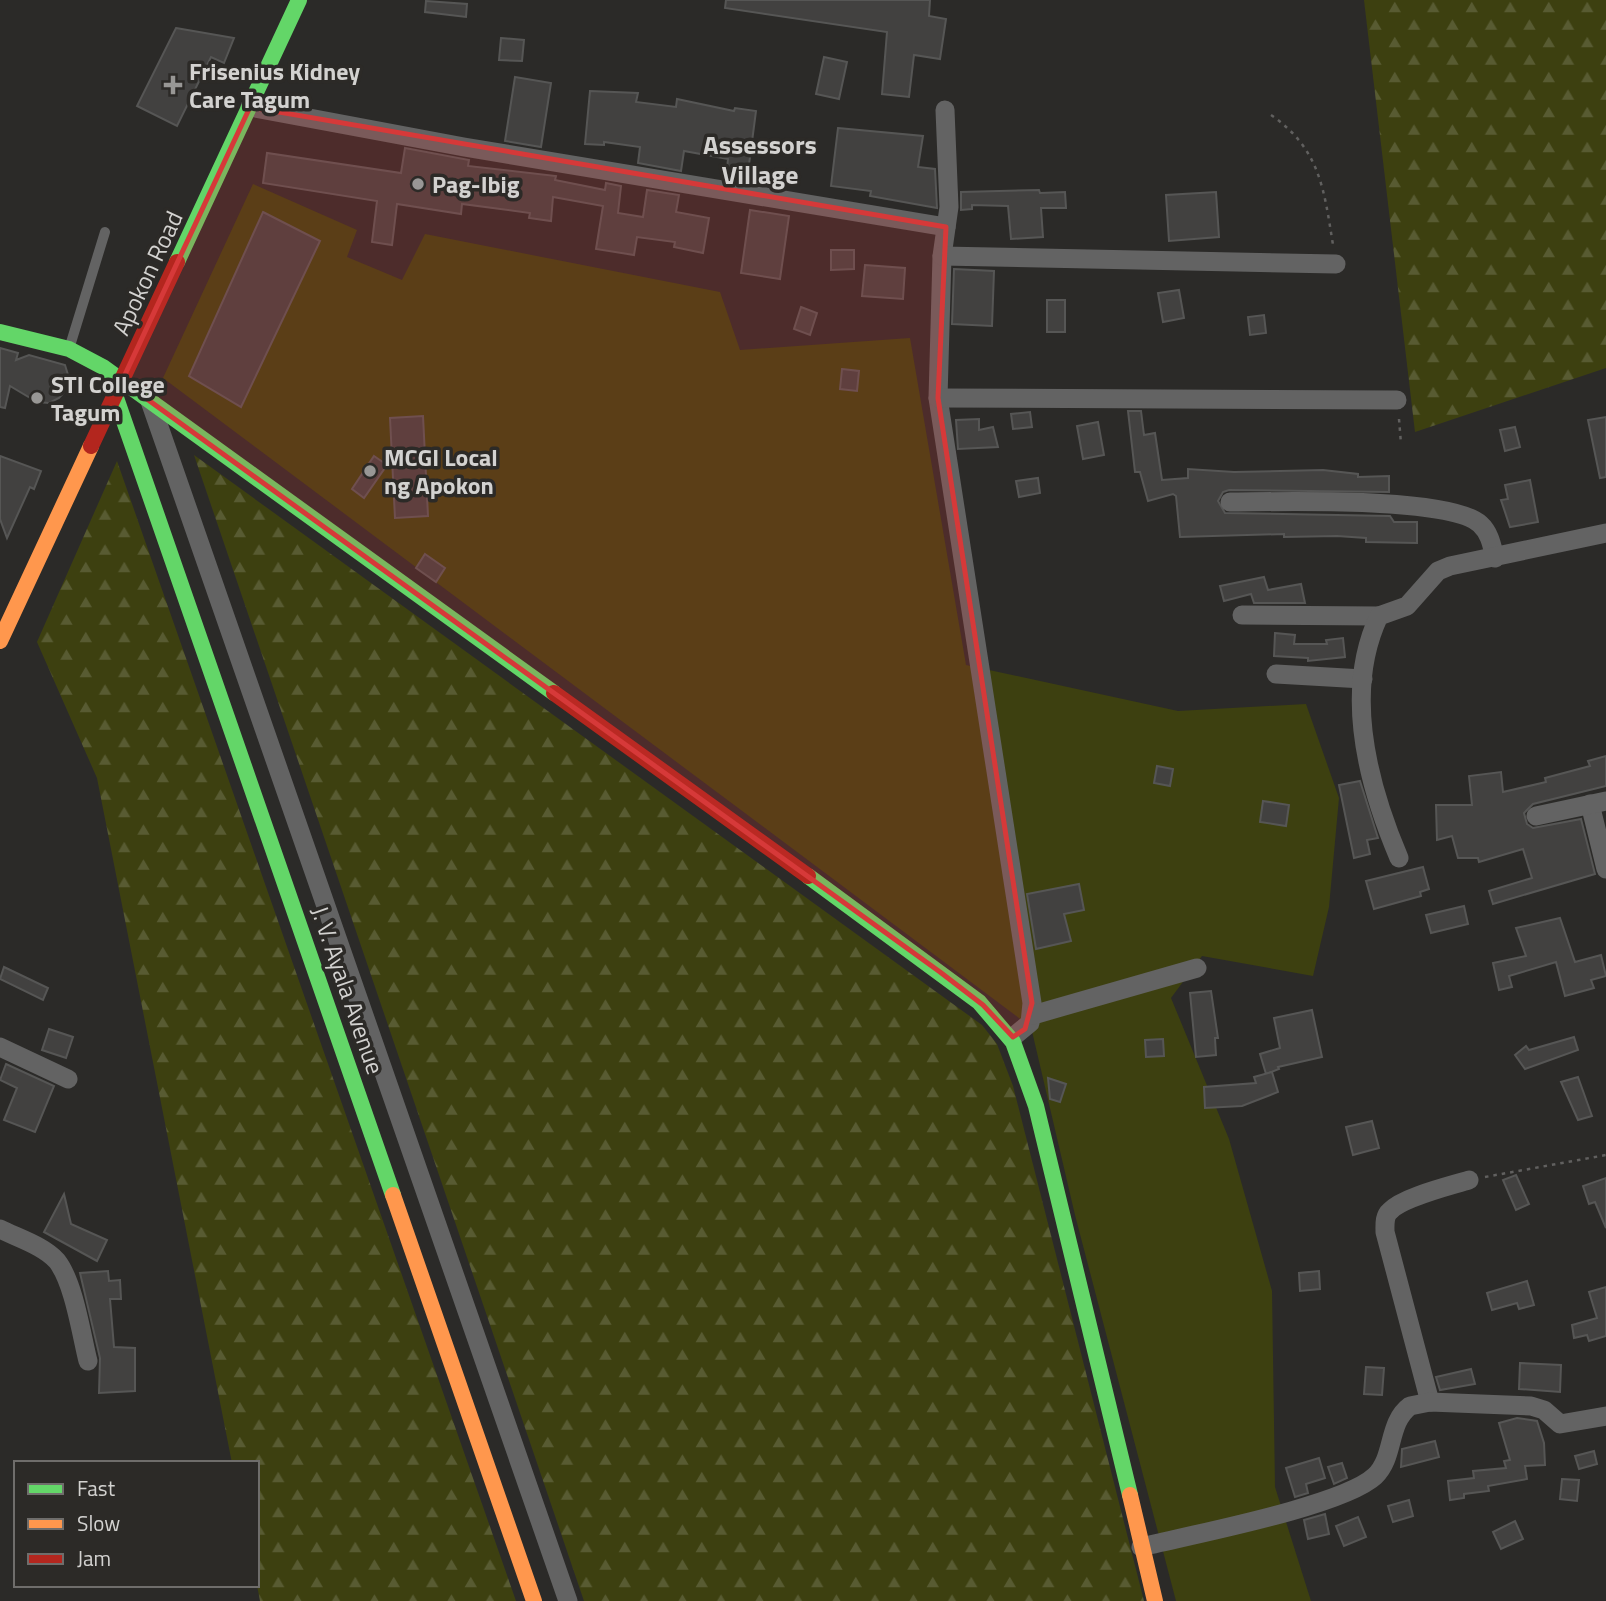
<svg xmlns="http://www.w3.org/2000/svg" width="1606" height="1601" viewBox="0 0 1606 1601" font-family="'Titillium Web',sans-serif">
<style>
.green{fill:#3d4010}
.forest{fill:url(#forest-firs)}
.building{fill:#424140;stroke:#565655;stroke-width:2}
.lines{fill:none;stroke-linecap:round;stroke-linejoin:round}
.path{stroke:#61605f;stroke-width:2.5;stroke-dasharray:3.5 5;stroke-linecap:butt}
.lane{stroke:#636363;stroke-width:10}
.street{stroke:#636363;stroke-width:19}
.fast{stroke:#63d668;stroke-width:16}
.slow{stroke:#ff974d;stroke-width:16}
.jam{stroke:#b3261e;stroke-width:16}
.marked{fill:#d63939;fill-opacity:0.2;stroke:#d63939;stroke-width:5;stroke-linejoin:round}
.poi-dot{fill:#989795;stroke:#2c2a27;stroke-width:2.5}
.labels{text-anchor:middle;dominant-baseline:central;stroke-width:7;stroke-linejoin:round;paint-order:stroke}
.poi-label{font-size:24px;font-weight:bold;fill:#d3d2d0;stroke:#2c2a27;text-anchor:start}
.street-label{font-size:24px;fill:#d3d2d0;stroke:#2c2a27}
.neighbourhood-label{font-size:26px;font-weight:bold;fill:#d3d2d0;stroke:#2c2a27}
</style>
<defs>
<pattern id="forest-firs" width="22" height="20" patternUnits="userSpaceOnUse" patternTransform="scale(1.75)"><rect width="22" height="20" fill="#3d4010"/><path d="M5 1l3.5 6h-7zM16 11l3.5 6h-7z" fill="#585b32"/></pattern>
</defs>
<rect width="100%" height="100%" fill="#2b2a28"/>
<path class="green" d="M253 184 357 230 347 257 402 280 425 234 720 292 740 350 910 338 966 665 1178 711 1306 704 1339 798 1329 907 1313 976 1202 956 1171 998 1229 1139 1272 1291 1275 1487 1311 1601H1176L1075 1215 1031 1027 163 378Z"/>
<g class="forest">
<path d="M1364 0H1606V368L1415 432Z"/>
<path d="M194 455 982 1025 997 1044 1013 1086 1144 1601H584Z"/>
<path d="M117 461 516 1601H260L257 1585V1463H232L97 778 37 642Z"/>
</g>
<g class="building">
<path d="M726 0H930L929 16 946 19 940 59 914 55 909 97 882 94 887 32 725 8Z"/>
<path d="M426 1 467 4 466 17 425 12Z"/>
<path d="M176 28 234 38 224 63 211 57 177 126 137 106Z"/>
<path d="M501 38 524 40 522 61 499 60Z"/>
<path d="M824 57 847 62 839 99 816 94Z"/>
<path d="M515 77 551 83 541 147 505 141Z"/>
<path d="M590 91 638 93 636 102 676 107 677 99 734 111 735 108 756 111 747 180 726 177 728 159 684 151 681 171 638 163 640 147 604 142V145L585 144Z"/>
<path d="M838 128 923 136 918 167 935 169 937 208 870 196 871 191 831 186Z"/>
<path d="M405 148 469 160 468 166 556 176 555 180 605 190 606 183 621 186 618 213 643 217 647 190 679 195 676 212 709 218 703 253 674 247 675 242 637 237 634 255 596 249 603 206 553 197 551 221 529 218 530 213 462 204 461 214 397 204 392 245 372 242 377 201 263 183 267 153 401 173Z"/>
<path d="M1039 190 1040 193 1065 192 1066 208H1041L1043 237 1011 239 1008 206 972 205V209L961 210V192Z"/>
<path d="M1216 192 1219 237 1169 241 1166 195Z"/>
<path d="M750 210 789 216 780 279 741 273Z"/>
<path d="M263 212 320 241 241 407 189 376Z"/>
<path d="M831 250H854V269L831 270Z"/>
<path d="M865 265 905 268 903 299 862 296Z"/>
<path d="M954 269 994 271 992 326 952 324Z"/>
<path d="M1179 290 1184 318 1163 322 1158 293Z"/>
<rect x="1047" y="300" width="18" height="32"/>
<path d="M801 307 817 313 810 335 794 329Z"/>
<path d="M1264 315 1266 333 1250 335 1248 317Z"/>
<path d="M0 348 18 353 16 360 29 355 65 365 69 378 67 389 59 398 49 403 37 402 10 386 5 408 0 407Z"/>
<path d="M842 369 859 371 857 391 840 389Z"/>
<path d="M1128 411H1141L1144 435 1155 433 1162 480 1188 478V469L1234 472 1323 470 1358 474V477L1389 476V492L1229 490 1223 492 1218 501 1225 513 1390 516 1394 522H1417V543L1366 542V538L1337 536 1284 537V534L1180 537 1176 496 1173 494 1148 501 1140 472H1135Z"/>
<path d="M1030 412 1032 427 1013 429 1011 414Z"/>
<path d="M423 416 428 516 395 518 390 418Z"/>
<path d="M1606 417V477L1600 478 1588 420Z"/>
<path d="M979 419V430L993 427 998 447 958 449 956 420Z"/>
<path d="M1098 422 1104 455 1083 459 1077 426Z"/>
<path d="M1515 427 1520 447 1505 451 1500 430Z"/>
<path d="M0 456 41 471 34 489 30 487 7 538 0 519Z"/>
<path d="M374 456 387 465 364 498 352 489Z"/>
<path d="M1038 478 1040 493 1019 497 1016 481Z"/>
<path d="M1530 480 1538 522 1510 527 1501 500 1508 499 1505 485Z"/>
<path d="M425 554 445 568 436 582 416 568Z"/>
<path d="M1264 577 1268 590 1301 584 1305 603H1254L1251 594 1224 601 1220 586Z"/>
<path d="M1275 633 1295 635 1294 644H1327L1326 640 1343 638 1345 657 1308 661V658L1274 656Z"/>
<path d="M1606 756V786L1533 804 1524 813 1527 824 1533 828 1581 819 1595 874 1493 904 1489 891 1532 878 1523 849 1479 862 1478 858H1458L1452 836 1437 840 1436 805H1472L1469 776 1501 772 1503 792 1546 782 1545 778 1590 766 1588 761Z"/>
<path d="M1157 766 1173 769 1170 786 1154 783Z"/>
<path d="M1360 781 1378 838 1367 840 1370 854 1354 858 1339 785Z"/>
<path d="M1263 801 1289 805 1286 826 1260 822Z"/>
<path d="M1423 867 1429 889 1420 892 1421 896 1374 909 1366 881Z"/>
<path d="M1079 884 1084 910 1064 914 1071 941 1036 949 1027 894Z"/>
<path d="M1464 906 1468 924 1431 933 1426 915Z"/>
<path d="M1560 918 1575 962 1601 955 1606 976 1591 980 1594 988 1565 996 1556 962 1509 976 1512 987 1499 990 1493 963 1526 956 1516 928Z"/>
<path d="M4 967 48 988 43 1000 0 979Z"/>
<path d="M1211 991 1218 1038H1215L1216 1055 1196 1057 1190 993Z"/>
<path d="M1312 1010 1322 1057 1278 1067 1279 1069 1266 1074 1260 1054 1280 1048 1274 1018Z"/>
<path d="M49 1029 73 1037 66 1058 42 1050Z"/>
<path d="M1574 1037 1578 1050 1525 1069 1515 1055 1526 1046 1529 1050Z"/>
<path d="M1163 1039 1164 1056 1146 1057 1145 1040Z"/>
<path d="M6 1064 54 1086 35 1132 4 1120 17 1088 0 1080Z"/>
<path d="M1272 1072 1278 1092 1242 1106 1205 1108 1204 1087 1256 1083 1254 1077Z"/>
<path d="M1578 1077 1592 1116 1578 1120 1561 1082Z"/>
<path d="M1048 1078 1066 1084 1060 1102 1050 1099Z"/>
<path d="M1372 1121 1379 1148 1353 1155 1346 1127Z"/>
<path d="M1516 1175 1529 1204 1516 1210 1503 1180Z"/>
<path d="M1606 1178V1228L1595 1202 1589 1204 1583 1186Z"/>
<path d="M64 1194 71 1224 107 1240 97 1261 44 1232Z"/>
<path d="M108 1271 109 1281 120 1280 121 1299H110L114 1347 135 1348V1391L99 1393 100 1358 80 1273Z"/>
<path d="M1319 1271 1320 1289 1300 1291 1299 1273Z"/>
<path d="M1527 1281 1534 1305 1519 1309 1517 1303 1492 1310 1487 1293Z"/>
<path d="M1606 1287V1336L1589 1341 1587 1335 1574 1338 1572 1325 1597 1318 1589 1292Z"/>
<path d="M1520 1363 1561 1365 1560 1392 1519 1389Z"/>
<path d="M1366 1367 1384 1368 1382 1395 1364 1394Z"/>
<path d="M1471 1369 1475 1384 1440 1390 1436 1377Z"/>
<path d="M1517 1418 1537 1421 1544 1443 1545 1465 1525 1466 1527 1479 1488 1486 1489 1491 1464 1494V1498L1450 1500 1448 1481 1474 1478 1473 1471 1506 1468 1504 1461 1510 1460 1499 1423Z"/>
<path d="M1435 1441 1439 1457 1401 1467 1402 1449Z"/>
<path d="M1594 1451 1597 1464 1579 1469 1575 1456Z"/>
<path d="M1319 1458 1325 1478 1306 1484 1308 1493 1295 1497 1286 1468Z"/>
<path d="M1342 1463 1347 1478 1334 1484 1328 1467Z"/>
<path d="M1562 1479 1579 1480 1577 1501 1560 1499Z"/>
<path d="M1409 1500 1413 1516 1393 1522 1388 1506Z"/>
<path d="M1325 1514 1329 1534 1308 1539 1304 1520Z"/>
<path d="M1358 1517 1366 1537 1344 1546 1336 1526Z"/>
<path d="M1515 1521 1523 1539 1501 1549 1493 1532Z"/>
</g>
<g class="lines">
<g class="path">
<path d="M1271 115C1320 149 1324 189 1333 245"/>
<path d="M1399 419 1401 444"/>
<path d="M1485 1177 1606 1155"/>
</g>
<path class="lane" d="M69 349 105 232"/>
<g class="street">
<path d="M250 107 464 147 946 227"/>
<path d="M945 110 949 207 942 256 938 398 1032 1003 1030 1023 1013 1037"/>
<path d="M942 256 1336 264"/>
<path d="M938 398 1397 400"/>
<path d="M150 401 568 1601"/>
<path d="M1230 502C1276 502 1450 496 1480 524 1490 533 1492 546 1495 558"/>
<path d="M1242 615 1379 616"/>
<path d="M1276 674 1363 679"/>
<path d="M1590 804 1606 869"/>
<path d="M1536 816 1606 801"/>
<path d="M1399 858C1368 785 1343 692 1379 616L1407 606 1438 571 1450 566 1606 533"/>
<path d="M1033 1015 1197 968"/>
<path d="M0 1047 68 1079"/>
<path d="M0 1229C18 1238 44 1246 57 1261 74 1283 81 1333 88 1361"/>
<path d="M1430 1402 1385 1232C1385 1225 1384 1216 1390 1211 1403 1197 1450 1186 1469 1180"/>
<path d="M1141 1547C1190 1535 1343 1506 1375 1476 1395 1457 1387 1423 1410 1406L1430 1402 1531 1406 1544 1410 1560 1424 1606 1416"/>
</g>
<g class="fast">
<path d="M177 262 299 0"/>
<path d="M0 332 69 349 103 367 554 693"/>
<path d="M115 395 393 1195"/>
<path d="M808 876 979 1002 1013 1042 1036 1106 1130 1495"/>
</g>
<g class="slow">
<path d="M0 641 91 446"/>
<path d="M393 1195 534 1601"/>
<path d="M1130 1495 1155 1601"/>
</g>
<g class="jam">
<path d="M91 446 177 262"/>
<path d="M554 693 808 876"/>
</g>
</g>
<path class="marked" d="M250 107 946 227 938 398 1032 1003 1025 1029 1013 1037 983 1005 940 972 122 381Z"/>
<g class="poi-dot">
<path d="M169.5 74.5h7v7h7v7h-7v7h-7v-7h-7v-7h7z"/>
<circle cx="418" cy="184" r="7"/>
<circle cx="37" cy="398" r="7"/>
<circle cx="370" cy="471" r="7"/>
</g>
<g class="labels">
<g class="poi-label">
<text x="189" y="71">Frisenius Kidney<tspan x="189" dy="28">Care Tagum</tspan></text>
<text x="432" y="184">Pag-Ibig</text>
<text x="51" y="384">STI College<tspan x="51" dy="28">Tagum</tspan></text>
<text x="384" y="457">MCGI Local<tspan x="384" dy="28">ng Apokon</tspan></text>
</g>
<g class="street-label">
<text transform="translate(147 273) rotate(-65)">Apokon Road</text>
<text transform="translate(348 990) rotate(71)">J. V. Ayala Avenue</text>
</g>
<g class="neighbourhood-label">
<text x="760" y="144">Assessors<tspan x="760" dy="30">Village</tspan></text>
</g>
</g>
<rect x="14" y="1461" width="245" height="126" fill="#2c2a27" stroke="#6f6d6b" stroke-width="2"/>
<rect x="28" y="1484" width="35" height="10" fill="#63d668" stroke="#6f6d6b" stroke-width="2"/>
<text x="77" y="1496" font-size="21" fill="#d3d2d0">Fast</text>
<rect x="28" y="1519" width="35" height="10" fill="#ff974d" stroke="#6f6d6b" stroke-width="2"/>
<text x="77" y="1531" font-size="21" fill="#d3d2d0">Slow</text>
<rect x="28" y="1554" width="35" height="10" fill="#b3261e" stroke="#6f6d6b" stroke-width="2"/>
<text x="77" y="1566" font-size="21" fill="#d3d2d0">Jam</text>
</svg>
